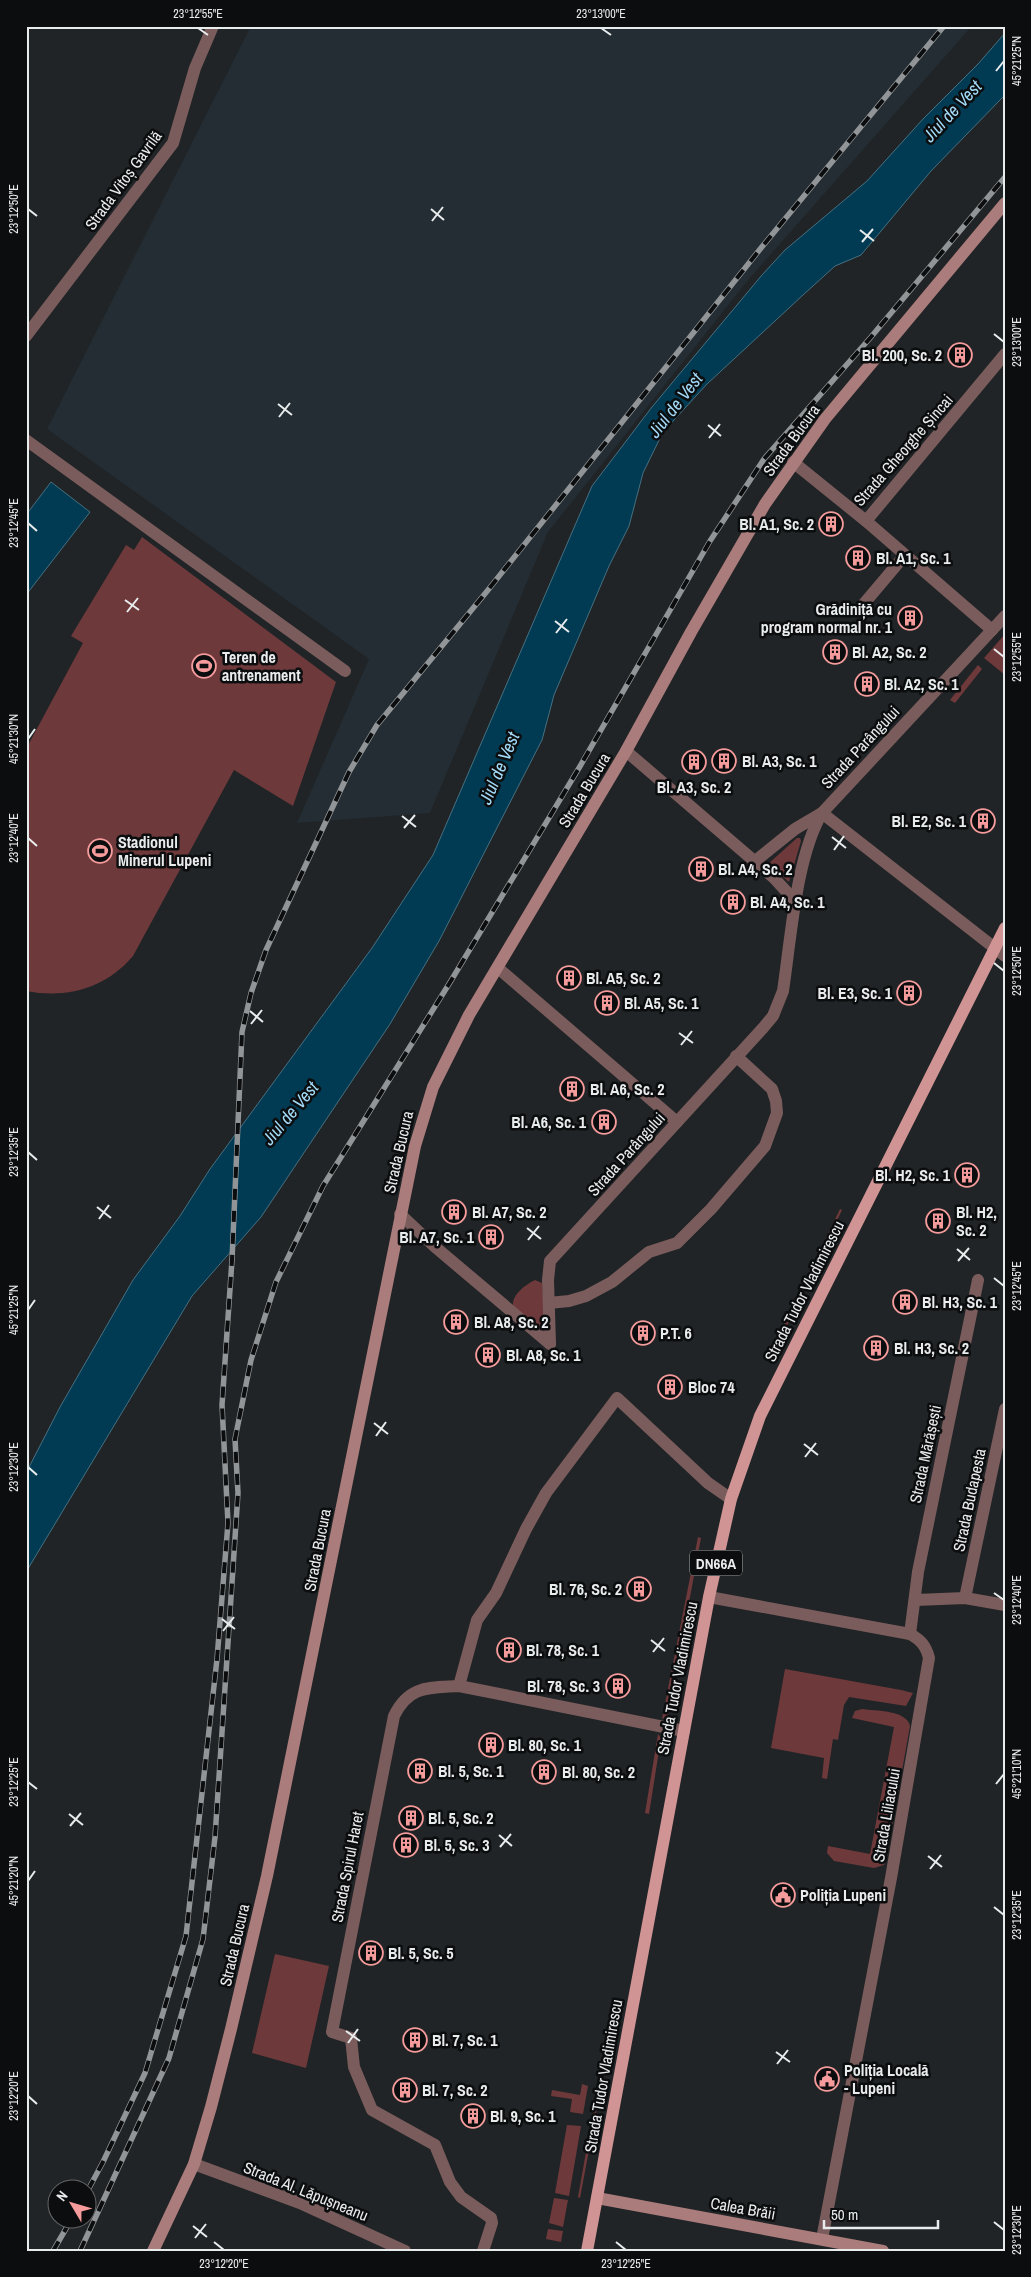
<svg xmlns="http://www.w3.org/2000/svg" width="1031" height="2277" viewBox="0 0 1031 2277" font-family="'Archivo Narrow',sans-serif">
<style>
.built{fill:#232d33}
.green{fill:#6e393b}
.water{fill:#003b53;stroke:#467081}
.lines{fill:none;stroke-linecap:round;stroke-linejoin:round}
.minor{stroke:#7a5c5c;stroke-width:12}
.secondary{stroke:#ab7c7c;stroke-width:12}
.primary{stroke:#d19495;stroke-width:12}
.rail-casing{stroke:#929597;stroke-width:5.5}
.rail{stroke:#0b0d0e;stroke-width:4;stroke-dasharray:11;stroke-linecap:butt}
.ticks{fill:none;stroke:#e9eced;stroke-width:2}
.labels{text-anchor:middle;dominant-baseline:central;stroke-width:5;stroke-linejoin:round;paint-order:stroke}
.shield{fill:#0b0d0e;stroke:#a6a9aa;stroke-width:1}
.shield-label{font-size:15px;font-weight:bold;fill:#e9eced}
.street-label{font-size:16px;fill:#e9eced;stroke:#0b0d0e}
.poi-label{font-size:16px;font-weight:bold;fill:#e9eced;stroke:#0b0d0e;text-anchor:start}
.water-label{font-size:18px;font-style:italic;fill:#a2d9f7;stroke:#0b0d0e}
.neatline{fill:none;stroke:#e9eced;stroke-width:2}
.ticks-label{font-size:12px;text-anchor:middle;fill:#e9eced}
</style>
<rect width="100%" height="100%" fill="#202426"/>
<path class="built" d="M251 26H972L749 279 548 532 430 813 297 823 369 659 47 429Z"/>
<g class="green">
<path d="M142 537 336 682 293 806 234 770 133 956C106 988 67 999 26 991V749L83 643 71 636 126 545 134 550Z"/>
<path d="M1005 634V675L984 658Z"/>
<path d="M978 665 982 669 955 703 950 700Z"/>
<path d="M797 838H800L801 841 789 882 768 864Z"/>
<path d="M840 1209 842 1210 785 1330 782 1328Z"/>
<path d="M535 1280 542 1283 545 1325 541 1329 513 1307C511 1295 525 1285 535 1280Z"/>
<path d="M698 1537 701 1538 668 1716 662 1719Z"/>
<path d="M785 1669 901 1690 913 1693 906 1706 849 1697 844 1705 838 1740 833 1739 827 1779 822 1778 824 1758 771 1748Z"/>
<path d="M862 1709C875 1711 907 1710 910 1726L886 1860 884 1865 874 1868 834 1861 827 1853 828 1846 870 1854 894 1727 852 1718 855 1711Z"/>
<path d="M658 1734 661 1738 649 1814 645 1813Z"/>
<path d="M275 1954 329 1966 306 2068 252 2053Z"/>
<path d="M582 2084 588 2086 583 2114 570 2112 572 2099 551 2096 552 2090 580 2095Z"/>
<path d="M594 2107H597L580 2198 578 2197Z"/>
<path d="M567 2125 581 2126 569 2196 555 2193Z"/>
<path d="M554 2198 568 2200 563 2227 549 2223Z"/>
<path d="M548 2229 563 2231 561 2242 546 2239Z"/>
</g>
<g class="water">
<path d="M1005 33V95L1001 99 931 171 861 255 835 266 803 295 707 384 663 432 643 473 629 526 609 566 554 695 542 740 439 941 390 1024 261 1217 192 1296 26 1572V1473L60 1407 133 1280 180 1216 210 1169 372 948 433 855 592 486 652 407 762 275 785 250 867 181 923 119 978 64Z"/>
<path d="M51 482 90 512 26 595V515Z"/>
</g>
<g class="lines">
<g class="minor">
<path d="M26 336 173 143 195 68 213 26"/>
<path d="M26 440 345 671"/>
<path d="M793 462 866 521 992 630"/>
<path d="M866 521 1005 354"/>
<path d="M862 606 905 555"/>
<path d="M626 751 774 878 796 902"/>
<path d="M754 862 795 829 822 813 1005 956"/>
<path d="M498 968 677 1122"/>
<path d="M400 1214 434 1246 550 1344"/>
<path d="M549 1303 569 1301 586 1296 612 1282 649 1252 677 1243 711 1209 765 1146 777 1113 776 1101 772 1089 736 1056"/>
<path d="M550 1344 548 1280 550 1261 763 1028 773 1016 783 991C791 938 796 857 822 813L1005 616"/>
<path d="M709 1597 910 1634C921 1640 926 1646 929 1658L891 1878 822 2239"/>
<path d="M965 1598 1005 1409"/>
<path d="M916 1600 965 1598 1005 1605"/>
<path d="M910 1634 918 1572 978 1280"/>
<path d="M459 1686 477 1620 496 1593 526 1529 546 1493 617 1398 708 1483 731 1499"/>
<path d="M194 2164 300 2203 405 2251"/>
<path d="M483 2251 492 2223 491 2218 461 2197 450 2182 435 2145 372 2110 354 2067 351 2038 332 2032 394 1716C409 1685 429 1688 459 1686L684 1731"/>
</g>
<g class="secondary">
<path d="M597 2198 883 2251"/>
<path d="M153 2251 194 2164 211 2107 231 2029 267 1876 415 1146 433 1087 469 1015 626 751 691 632 765 504 825 419 1005 203"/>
</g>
<path class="primary" d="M587 2251 709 1597 731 1499 760 1416 1005 928"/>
<g class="rail-casing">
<g id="rail">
<path d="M88 2190 103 2162 145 2073 186 1936 217 1659 228 1523 222 1405 232 1260 242 1032 251 993 266 950 349 772 377 725 488 590 761 248 944 26"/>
<path d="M53 2251 71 2220"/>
<path d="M80 2251 169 2058 203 1939 215 1837 238 1493 235 1439 251 1360 276 1282 323 1186 449 984 579 768 710 541 764 459 871 337 1005 177"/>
</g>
</g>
<use href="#rail" class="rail"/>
</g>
<path class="ticks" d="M198 28 208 35M601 28 611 35M996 71 1004 61M28 209 37 216M431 209 444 220M432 221 443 207M860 230 874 241M862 242 873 229M994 334 1004 342M278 404 292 415M279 417 290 403M708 425 721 436M709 438 720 424M28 523 37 531M125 600 139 610M127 612 138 598M555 621 569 632M556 633 567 619M994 649 1004 657M28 739 35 729M402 816 416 827M404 828 415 815M832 837 846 848M28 838 37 846M834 850 844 836M994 963 1004 971M250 1011 263 1022M251 1024 262 1010M679 1033 693 1043M681 1045 692 1031M28 1152 37 1160M97 1207 111 1218M99 1219 109 1205M527 1228 541 1239M528 1240 539 1226M957 1249 970 1260M958 1261 969 1248M994 1278 1004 1286M28 1310 35 1300M374 1423 388 1434M376 1436 386 1422M804 1444 818 1455M805 1457 816 1443M28 1467 37 1475M994 1593 1004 1600M222 1619 235 1629M223 1631 234 1617M651 1640 665 1651M653 1652 664 1638M28 1782 37 1789M996 1784 1004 1774M69 1814 83 1825M70 1826 81 1813M499 1835 512 1846M500 1847 511 1834M928 1856 942 1867M930 1869 941 1855M28 1881 35 1871M994 1907 1004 1915M346 2031 360 2041M348 2043 358 2029M776 2052 790 2062M777 2064 788 2050M28 2096 37 2104M994 2222 1004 2230M193 2226 207 2237M195 2238 206 2224M214 2242 224 2250M616 2242 626 2250"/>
<defs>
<g id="building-ring" transform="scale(1.25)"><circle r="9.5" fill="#0b0d0e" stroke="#f59b9c" stroke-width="1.5"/><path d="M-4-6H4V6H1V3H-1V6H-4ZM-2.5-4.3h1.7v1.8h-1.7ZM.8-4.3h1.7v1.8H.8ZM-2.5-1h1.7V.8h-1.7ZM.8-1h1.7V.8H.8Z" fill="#f59b9c"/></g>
<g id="stadium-ring" transform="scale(1.25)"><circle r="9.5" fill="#0b0d0e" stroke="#f59b9c" stroke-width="1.5"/><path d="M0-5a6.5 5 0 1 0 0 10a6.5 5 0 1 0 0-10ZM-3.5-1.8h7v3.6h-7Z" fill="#f59b9c"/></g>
<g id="civic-ring" transform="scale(1.25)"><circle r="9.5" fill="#0b0d0e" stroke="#f59b9c" stroke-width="1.5"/><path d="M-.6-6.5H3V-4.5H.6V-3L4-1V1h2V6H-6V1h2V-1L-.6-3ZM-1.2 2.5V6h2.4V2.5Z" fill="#f59b9c"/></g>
</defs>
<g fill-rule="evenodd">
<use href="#building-ring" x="960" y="355"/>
<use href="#building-ring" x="831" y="524"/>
<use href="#building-ring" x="858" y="558"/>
<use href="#building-ring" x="910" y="618"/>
<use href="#building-ring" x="835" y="652"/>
<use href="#stadium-ring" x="204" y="666"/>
<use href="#building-ring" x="867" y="684"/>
<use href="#building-ring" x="724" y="761"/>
<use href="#building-ring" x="694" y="762"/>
<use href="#building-ring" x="983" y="821"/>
<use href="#stadium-ring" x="100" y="851"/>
<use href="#building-ring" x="701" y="869"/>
<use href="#building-ring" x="733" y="902"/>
<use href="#building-ring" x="569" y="978"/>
<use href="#building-ring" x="909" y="993"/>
<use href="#building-ring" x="607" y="1003"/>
<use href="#building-ring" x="572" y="1089"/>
<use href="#building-ring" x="604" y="1122"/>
<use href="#building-ring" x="967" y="1175"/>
<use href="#building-ring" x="454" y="1212"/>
<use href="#building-ring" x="938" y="1221"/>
<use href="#building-ring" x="491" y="1237"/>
<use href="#building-ring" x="905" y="1302"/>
<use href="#building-ring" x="456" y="1322"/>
<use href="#building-ring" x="643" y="1333"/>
<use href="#building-ring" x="876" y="1348"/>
<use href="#building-ring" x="488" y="1355"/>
<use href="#building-ring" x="670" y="1387"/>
<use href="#building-ring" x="639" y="1589"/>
<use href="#building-ring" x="509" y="1650"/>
<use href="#building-ring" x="618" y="1686"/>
<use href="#building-ring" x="491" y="1745"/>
<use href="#building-ring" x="420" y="1771"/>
<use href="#building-ring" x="544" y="1772"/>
<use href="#building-ring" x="411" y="1818"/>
<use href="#building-ring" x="406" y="1845"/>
<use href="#civic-ring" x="783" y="1895"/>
<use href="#building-ring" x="371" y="1953"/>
<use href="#building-ring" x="415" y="2040"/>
<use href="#civic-ring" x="827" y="2079"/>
<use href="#building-ring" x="405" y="2090"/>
<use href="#building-ring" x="473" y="2116"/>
</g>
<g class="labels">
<rect class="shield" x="690" y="1550.5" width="52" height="25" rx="4"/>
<g class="shield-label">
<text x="716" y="1563">DN66A</text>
</g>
<g class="street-label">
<text transform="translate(123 180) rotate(-54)">Strada Vitoș Gavrilă</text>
<text transform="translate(791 440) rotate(-54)">Strada Bucura</text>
<text transform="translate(903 450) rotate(-49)">Strada Gheorghe Șincai</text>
<text transform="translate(860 747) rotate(-47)">Strada Parângului</text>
<text transform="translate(584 790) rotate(-59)">Strada Bucura</text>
<text transform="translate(398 1152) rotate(-77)">Strada Bucura</text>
<text transform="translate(626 1154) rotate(-48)">Strada Parângului</text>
<text transform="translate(804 1291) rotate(-63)">Strada Tudor Vladimirescu</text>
<text transform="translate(925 1454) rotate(-78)">Strada Mărășești</text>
<text transform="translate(969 1500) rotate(-78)">Strada Budapesta</text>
<text transform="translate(317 1550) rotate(-79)">Strada Bucura</text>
<text transform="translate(677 1678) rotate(-79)">Strada Tudor Vladimirescu</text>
<text transform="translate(886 1815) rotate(-80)">Strada Liliacului</text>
<text transform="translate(347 1867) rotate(-79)">Strada Spirul Haret</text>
<text transform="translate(234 1945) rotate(-77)">Strada Bucura</text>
<text transform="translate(603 2076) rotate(-80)">Strada Tudor Vladimirescu</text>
<text transform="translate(306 2191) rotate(22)">Strada Al. Lăpușneanu</text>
<text transform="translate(743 2208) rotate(10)">Calea Brăii</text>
</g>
<g class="poi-label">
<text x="942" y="355" text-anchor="end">Bl. 200, Sc. 2</text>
<text x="814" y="524" text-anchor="end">Bl. A1, Sc. 2</text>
<text x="876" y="558">Bl. A1, Sc. 1</text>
<text x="892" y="609" text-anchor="end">Grădiniță cu<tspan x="892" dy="18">program normal nr. 1</tspan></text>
<text x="852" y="652">Bl. A2, Sc. 2</text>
<text x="222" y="657">Teren de<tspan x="222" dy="18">antrenament</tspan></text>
<text x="884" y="684">Bl. A2, Sc. 1</text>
<text x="742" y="761">Bl. A3, Sc. 1</text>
<text x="694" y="787" text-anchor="middle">Bl. A3, Sc. 2</text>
<text x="966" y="821" text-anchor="end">Bl. E2, Sc. 1</text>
<text x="118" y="842">Stadionul<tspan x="118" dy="18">Minerul Lupeni</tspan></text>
<text x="718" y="869">Bl. A4, Sc. 2</text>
<text x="750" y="902">Bl. A4, Sc. 1</text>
<text x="586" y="978">Bl. A5, Sc. 2</text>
<text x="892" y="993" text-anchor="end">Bl. E3, Sc. 1</text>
<text x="624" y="1003">Bl. A5, Sc. 1</text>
<text x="590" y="1089">Bl. A6, Sc. 2</text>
<text x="586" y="1122" text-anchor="end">Bl. A6, Sc. 1</text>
<text x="950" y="1175" text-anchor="end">Bl. H2, Sc. 1</text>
<text x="472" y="1212">Bl. A7, Sc. 2</text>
<text x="956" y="1212">Bl. H2,<tspan x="956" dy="18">Sc. 2</tspan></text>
<text x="474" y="1237" text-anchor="end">Bl. A7, Sc. 1</text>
<text x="922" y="1302">Bl. H3, Sc. 1</text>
<text x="474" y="1322">Bl. A8, Sc. 2</text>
<text x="660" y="1333">P.T. 6</text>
<text x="894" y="1348">Bl. H3, Sc. 2</text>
<text x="506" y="1355">Bl. A8, Sc. 1</text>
<text x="688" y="1387">Bloc 74</text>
<text x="622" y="1589" text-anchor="end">Bl. 76, Sc. 2</text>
<text x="526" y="1650">Bl. 78, Sc. 1</text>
<text x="600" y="1686" text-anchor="end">Bl. 78, Sc. 3</text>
<text x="508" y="1745">Bl. 80, Sc. 1</text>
<text x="438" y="1771">Bl. 5, Sc. 1</text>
<text x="562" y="1772">Bl. 80, Sc. 2</text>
<text x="428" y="1818">Bl. 5, Sc. 2</text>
<text x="424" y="1845">Bl. 5, Sc. 3</text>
<text x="800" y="1895">Poliția Lupeni</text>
<text x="388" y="1953">Bl. 5, Sc. 5</text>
<text x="432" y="2040">Bl. 7, Sc. 1</text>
<text x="844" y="2070">Poliția Locală<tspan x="844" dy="18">- Lupeni</tspan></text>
<text x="422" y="2090">Bl. 7, Sc. 2</text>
<text x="490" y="2116">Bl. 9, Sc. 1</text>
</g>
<g class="water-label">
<text transform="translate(952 111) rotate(-47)">Jiul de Vest</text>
<text transform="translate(675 405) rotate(-52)">Jiul de Vest</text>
<text transform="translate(499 768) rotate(-67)">Jiul de Vest</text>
<text transform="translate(290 1113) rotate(-50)">Jiul de Vest</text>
</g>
</g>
<rect width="1031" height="2277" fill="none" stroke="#0b0d0e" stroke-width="55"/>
<g transform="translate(72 2204) rotate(308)"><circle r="24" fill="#0b0d0e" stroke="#646667"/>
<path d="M0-4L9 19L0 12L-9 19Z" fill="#f59b9c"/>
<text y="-8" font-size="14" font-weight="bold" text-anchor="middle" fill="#e9eced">N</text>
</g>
<path d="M824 2220v8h114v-8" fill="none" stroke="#e9eced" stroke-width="2.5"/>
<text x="831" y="2220" font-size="15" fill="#e9eced" stroke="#0b0d0e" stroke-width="4" paint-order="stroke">50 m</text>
<rect x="28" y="28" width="976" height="2222" class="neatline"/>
<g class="ticks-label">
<text x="198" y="18">23°12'55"E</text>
<text x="601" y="18">23°13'00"E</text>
<text transform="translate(1017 61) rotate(-90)" y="4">45°21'25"N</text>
<text transform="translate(14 209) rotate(-90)" y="4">23°12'50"E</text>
<text transform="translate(1017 342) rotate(-90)" y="4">23°13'00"E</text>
<text transform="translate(14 523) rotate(-90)" y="4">23°12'45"E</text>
<text transform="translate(1017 657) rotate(-90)" y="4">23°12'55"E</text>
<text transform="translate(14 739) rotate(-90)" y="4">45°21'30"N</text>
<text transform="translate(14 838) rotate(-90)" y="4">23°12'40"E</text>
<text transform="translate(1017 971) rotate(-90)" y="4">23°12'50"E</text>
<text transform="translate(14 1152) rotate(-90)" y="4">23°12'35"E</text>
<text transform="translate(1017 1286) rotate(-90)" y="4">23°12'45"E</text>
<text transform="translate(14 1310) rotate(-90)" y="4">45°21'25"N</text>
<text transform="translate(14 1467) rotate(-90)" y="4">23°12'30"E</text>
<text transform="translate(1017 1600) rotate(-90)" y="4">23°12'40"E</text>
<text transform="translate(1017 1774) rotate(-90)" y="4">45°21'10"N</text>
<text transform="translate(14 1782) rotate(-90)" y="4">23°12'25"E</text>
<text transform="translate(14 1881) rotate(-90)" y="4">45°21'20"N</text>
<text transform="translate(1017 1915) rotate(-90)" y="4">23°12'35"E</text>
<text transform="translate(14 2096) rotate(-90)" y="4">23°12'20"E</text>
<text transform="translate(1017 2230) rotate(-90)" y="4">23°12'30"E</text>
<text x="224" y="2268">23°12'20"E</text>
<text x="626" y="2268">23°12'25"E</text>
</g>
</svg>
